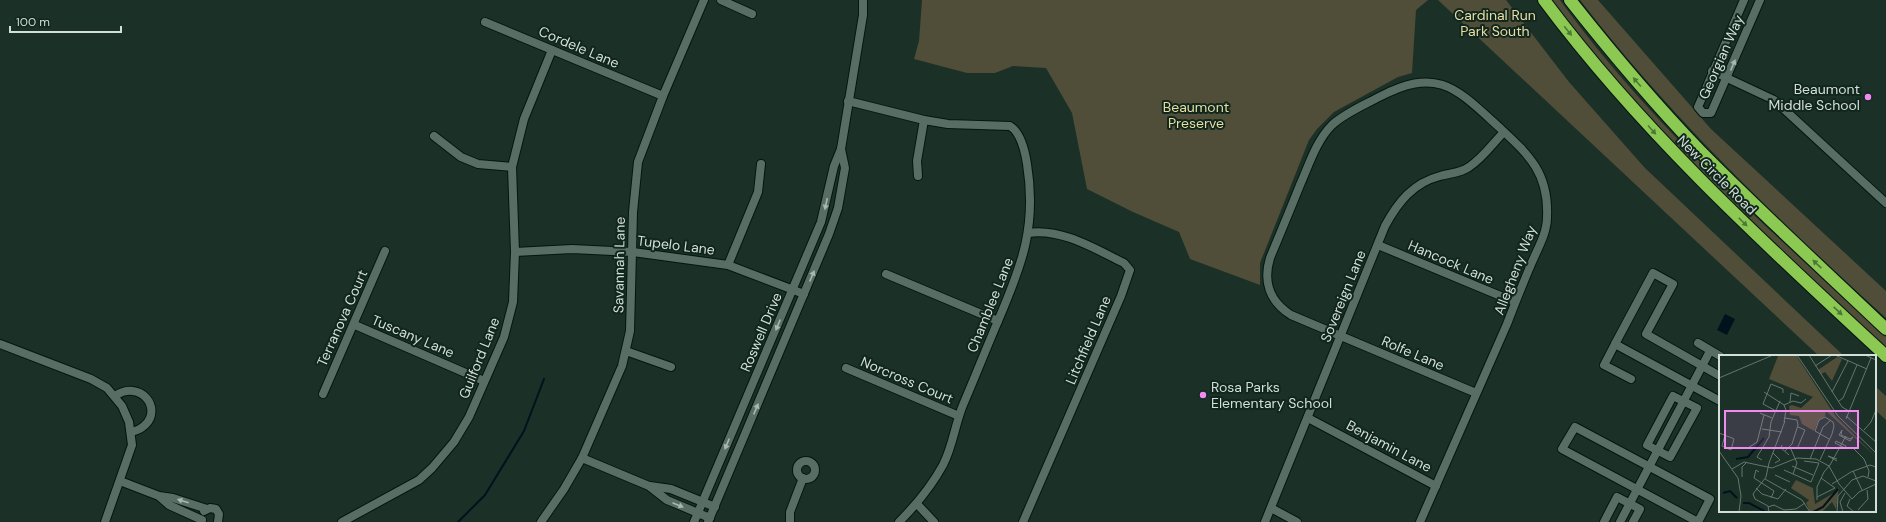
<svg xmlns="http://www.w3.org/2000/svg" width="1886" height="522" viewBox="0 0 1886 522" font-family="'DM Sans',sans-serif">
<style>
.green{fill:#504d38}
.water{fill:#00131d}
.lines{fill:none;stroke-linecap:round;stroke-linejoin:round}
.stream{stroke:#00131d;stroke-width:2}
.street-casing{stroke:#04170f;stroke-width:10}
.highway-casing{stroke:#04170f;stroke-width:14}
.street{stroke:#586e64;stroke-width:8}
.highway{stroke:#8cc953;stroke-width:12}
.oneway{fill:#4e7838}
.oneway2{fill:#a8b7b0}
.poi-dot{fill:#f28af2;stroke:#11261d;stroke-width:1.5}
.labels{text-anchor:middle;dominant-baseline:central;stroke-width:4;stroke-linejoin:round;paint-order:stroke}
.park-label{font-size:14px;fill:#e7dea5;stroke:#11261d}
.street-label{font-size:14px;fill:#d3dfd9;stroke:#11261d}
.poi-label{font-size:14px;fill:#d3dfd9;stroke:#11261d;text-anchor:end}
.inset-river{fill:none;stroke:#00131d;stroke-width:2}
.inset-road{fill:none;stroke:#65766e;stroke-width:1}
.view{fill:#f28af2;fill-opacity:0.15;stroke:#f28af2;stroke-width:2}
.inset-edge{fill:none;stroke:#d3dfd9;stroke-width:2}
</style>
<rect width="100%" height="100%" fill="#1b3027"/>
<g class="green">
<path d="M922 0H1428L1416 10 1412 73 1398 77 1334 112 1317 129 1309 140 1260 263V285L1190 259 1179 232 1133 212 1087 189 1072 113 1046 68 1013 66 995 73H967L914 59 919 41Z"/>
<path d="M1438 0H1506L1569 82 1645 168 1844 356H1819Z"/>
<path d="M1551 0H1560C1651 126 1772 232 1886 337V350C1768 240 1647 130 1551 0Z"/>
<path d="M1580 0H1598L1711 129 1886 291V318C1777 219 1670 117 1580 0Z"/>
<path d="M1875 386 1886 396V420L1875 410Z"/>
</g>
<path class="water" d="M1725 314 1735 319 1727 335 1717 330Z"/>
<g class="lines">
<path class="stream" d="M458 522 485 495 524 431 544 379"/>
<g class="street-casing">
<g id="street">
<path d="M721 0 752 14"/>
<path d="M1744 0 1698 107 1703 113H1711L1760 0"/>
<path d="M485 22 663 96"/>
<path d="M1712 71 1774 100 1886 203"/>
<path d="M848 101 924 120 948 124 1010 126C1021 133 1025 151 1027 164 1037 226 1022 265 998 321 986 349 975 377 963 405 955 424 953 446 943 465 931 487 916 505 899 522"/>
<path d="M434 136 461 157 478 164 512 167"/>
<path d="M918 176 917 161 924 120"/>
<path d="M1378 245 1515 302"/>
<path d="M515 252 572 249 633 252 728 265 804 294"/>
<path d="M728 265 758 192 761 164"/>
<path d="M886 274 998 321"/>
<path d="M355 325 484 381"/>
<path d="M1698 343 1720 356"/>
<path d="M0 344 91 379 107 388 122 406 129 422 132 445 105 522"/>
<path d="M1615 344 1604 365 1631 379"/>
<path d="M626 351 671 367"/>
<path d="M846 368 959 416"/>
<path d="M1720 376 1646 334 1673 284 1653 273 1615 344 1720 401"/>
<path d="M323 394 385 251"/>
<path d="M115 396C140 379 163 408 145 425 141 429 136 431 131 432"/>
<path d="M1673 396 1697 408 1670 457 1647 445Z"/>
<path d="M1308 418 1436 486"/>
<path d="M1575 427 1710 499 1698 522 1562 449Z"/>
<path d="M582 458 649 486 667 500 710 518"/>
<circle cx="806" cy="470" r="9"/>
<path d="M120 481 159 496 173 498 207 509"/>
<path d="M650 486 671 489 715 507"/>
<path d="M160 497 169 505 202 520"/>
<path d="M917 504 934 522"/>
<path d="M1271 508 1297 522"/>
<path d="M204 511 210 508 216 509 219 514 218 522"/>
<path d="M342 522 419 480 432 468 454 442 469 417 504 337 513 302 515 252 512 167 524 119 552 50"/>
<path d="M541 522 564 489 582 458 622 366 630 331 633 212 638 162 663 96 704 0"/>
<path d="M694 522 821 222 834 166 841 149 863 15V0"/>
<path d="M708 522 829 234 838 208 845 168 841 149"/>
<path d="M790 522V512L803 478"/>
<path d="M1023 522 1121 296 1130 270 1124 263C1095 249 1062 228 1028 233"/>
<path d="M1265 522 1385 226C1398 202 1413 183 1440 176 1450 173 1461 173 1469 167 1483 158 1493 143 1504 132"/>
<path d="M1420 522 1507 324C1515 303 1523 283 1532 262 1538 248 1547 233 1547 217 1549 173 1529 155 1500 128 1456 88 1438 66 1379 97 1364 105 1345 113 1332 125 1316 141 1309 165 1300 185 1290 210 1280 234 1270 258 1263 281 1269 301 1291 315L1476 393"/>
<path d="M1604 522 1617 497 1640 509 1633 522"/>
<path d="M1620 522 1710 351"/>
</g>
</g>
<g class="highway-casing">
<g id="highway">
<path d="M1544 0C1643 133 1765 244 1886 356"/>
<path d="M1570 0C1611 52 1654 103 1700 151 1760 212 1824 270 1886 329"/>
</g>
</g>
<use href="#street" class="street"/>
<use href="#highway" class="highway"/>
</g>
<defs><path id="oneway-solid" d="M-6-.8H1V-3.2L6.5 0L1 3.2V.8H-6Z"/></defs>
<g class="oneway">
<use href="#oneway-solid" transform="translate(1568 31) rotate(51)"/>
<use href="#oneway-solid" transform="translate(1637 82) rotate(-131)"/>
<use href="#oneway-solid" transform="translate(1652 130) rotate(48)"/>
<use href="#oneway-solid" transform="translate(1743 222) rotate(45)"/>
<use href="#oneway-solid" transform="translate(1817 264) rotate(-137)"/>
<use href="#oneway-solid" transform="translate(1838 311) rotate(43)"/>
</g>
<g class="oneway2">
<use href="#oneway-solid" transform="translate(1733 65) rotate(-67)"/>
<use href="#oneway-solid" transform="translate(826 204) rotate(102)"/>
<use href="#oneway-solid" transform="translate(812 276) rotate(-67)"/>
<use href="#oneway-solid" transform="translate(778 325) rotate(113)"/>
<use href="#oneway-solid" transform="translate(756 409) rotate(-67)"/>
<use href="#oneway-solid" transform="translate(727 444) rotate(113)"/>
<use href="#oneway-solid" transform="translate(183 501) rotate(-162)"/>
<use href="#oneway-solid" transform="translate(678 505) rotate(23)"/>
</g>
<g class="poi-dot">
<circle cx="1868" cy="97" r="4"/>
<circle cx="1203" cy="395" r="4"/>
</g>
<g class="labels">
<g class="park-label">
<text x="1495" y="15">Cardinal Run<tspan x="1495" dy="16">Park South</tspan></text>
<text x="1196" y="107">Beaumont<tspan x="1196" dy="16">Preserve</tspan></text>
</g>
<g class="street-label">
<text transform="translate(579 47) rotate(23)">Cordele Lane</text>
<text transform="translate(1721 57) rotate(-66)">Georgian Way</text>
<text transform="translate(1717 175) rotate(45)">New Circle Road</text>
<text transform="translate(676 245) rotate(7)">Tupelo Lane</text>
<text transform="translate(1451 262) rotate(23)">Hancock Lane</text>
<text transform="translate(619 265) rotate(-89)">Savannah Lane</text>
<text transform="translate(1515 270) rotate(-69)">Allegheny Way</text>
<text transform="translate(1343 296) rotate(-68)">Sovereign Lane</text>
<text transform="translate(990 305) rotate(-68)">Chamblee Lane</text>
<text transform="translate(342 318) rotate(-66)">Terranova Court</text>
<text transform="translate(761 332) rotate(-67)">Roswell Drive</text>
<text transform="translate(413 336) rotate(23)">Tuscany Lane</text>
<text transform="translate(1088 340) rotate(-67)">Litchfield Lane</text>
<text transform="translate(1413 353) rotate(23)">Rolfe Lane</text>
<text transform="translate(479 358) rotate(-68)">Guilford Lane</text>
<text transform="translate(907 380) rotate(23)">Norcross Court</text>
<text transform="translate(1389 446) rotate(28)">Benjamin Lane</text>
</g>
<g class="poi-label">
<text x="1860" y="89">Beaumont<tspan x="1860" dy="16">Middle School</tspan></text>
<text x="1211" y="387" text-anchor="start">Rosa Parks<tspan x="1211" dy="16">Elementary School</tspan></text>
</g>
</g>
<g transform="translate(1719 355)">
<rect width="157" height="157" fill="#1b3027"/>
<path d="M77 0 117 62 157 102 107 56 106 61 99 66 95 76 83 69 80 61 71 60 70 51 73 50 82 53 94 42 50 24 59 1ZM118 2 123 4 113 26 106 17 102 19 99 15ZM77 125 94 133 96 149 118 136 120 132 117 154 113 147 103 157H91L87 148 90 145 72 133Z" fill="#504d38"/>
<path class="inset-river" d="M17 104 29 102 45 83M4 138 11 136 18 143M24 148H30L47 157M94 157 104 152 119 134"/>
<path class="inset-road" d="M78 0 119 61 157 98M90 0 123 52 130 56M116 0 148 14M146 0 157 5M96 11 113 0M0 23 54 0M45 37 65 50 67 55 65 67M113 37 129 6M120 46 124 43 138 10M71 47 72 38 80 41M65 50 74 46 82 48 87 44M59 57 44 49 52 29 64 34V38M41 58 53 63M127 61 157 87M127 64 152 3M43 74 63 77M123 75 122 80 131 84 134 82 131 86 120 80ZM145 75 152 67 157 55M0 78 13 83 15 84 12 95 3 91 6 80M117 86 127 91 126 93 116 88ZM63 90 62 93 70 100M71 92 78 108 74 119M22 93H29L38 87 45 60M78 94 86 75 79 72M135 94 145 104 150 116 149 122M0 96 19 123 22 141 20 157M66 96 73 89 79 70 78 65 66 63M54 98 61 105 56 108M91 104 104 72 112 65M43 105 38 102 50 82 52 67 61 46M101 105 113 79 115 71 114 67 106 62 100 65 96 76 110 84M118 106 109 101 118 104M73 111 94 120M13 114 25 107 53 113 78 103 97 104 110 111 120 129 133 144M65 115 92 127 100 108 85 106M134 116 143 135M40 117 37 115 35 123 55 136 52 143M56 120 71 127M23 122V112L28 107M46 124 83 145 91 157M113 129 132 117 151 110 157 112M37 133 43 139 59 144 67 134M98 142 116 133 102 123M131 144 128 151 135 157M133 144 140 137 157 129M98 145V132L105 117 111 110 127 81M49 152 55 150 65 155 77 154 86 148M139 155 149 144 148 135M50 157 49 151 36 144 34 139 47 122 50 108 66 66M118 157 119 141 133 125 144 121 157 126M124 157 121 147 126 138"/>
<path class="view" d="M6 56H139V93H6Z"/>
<rect width="157" height="157" class="inset-edge"/>
</g>
<path d="M10 26v6h111v-6" fill="none" stroke="#d3dfd9" stroke-width="2"/>
<text x="16" y="26" font-size="12" fill="#d3dfd9" stroke="#11261d" stroke-width="3" paint-order="stroke">100 m</text>
</svg>
